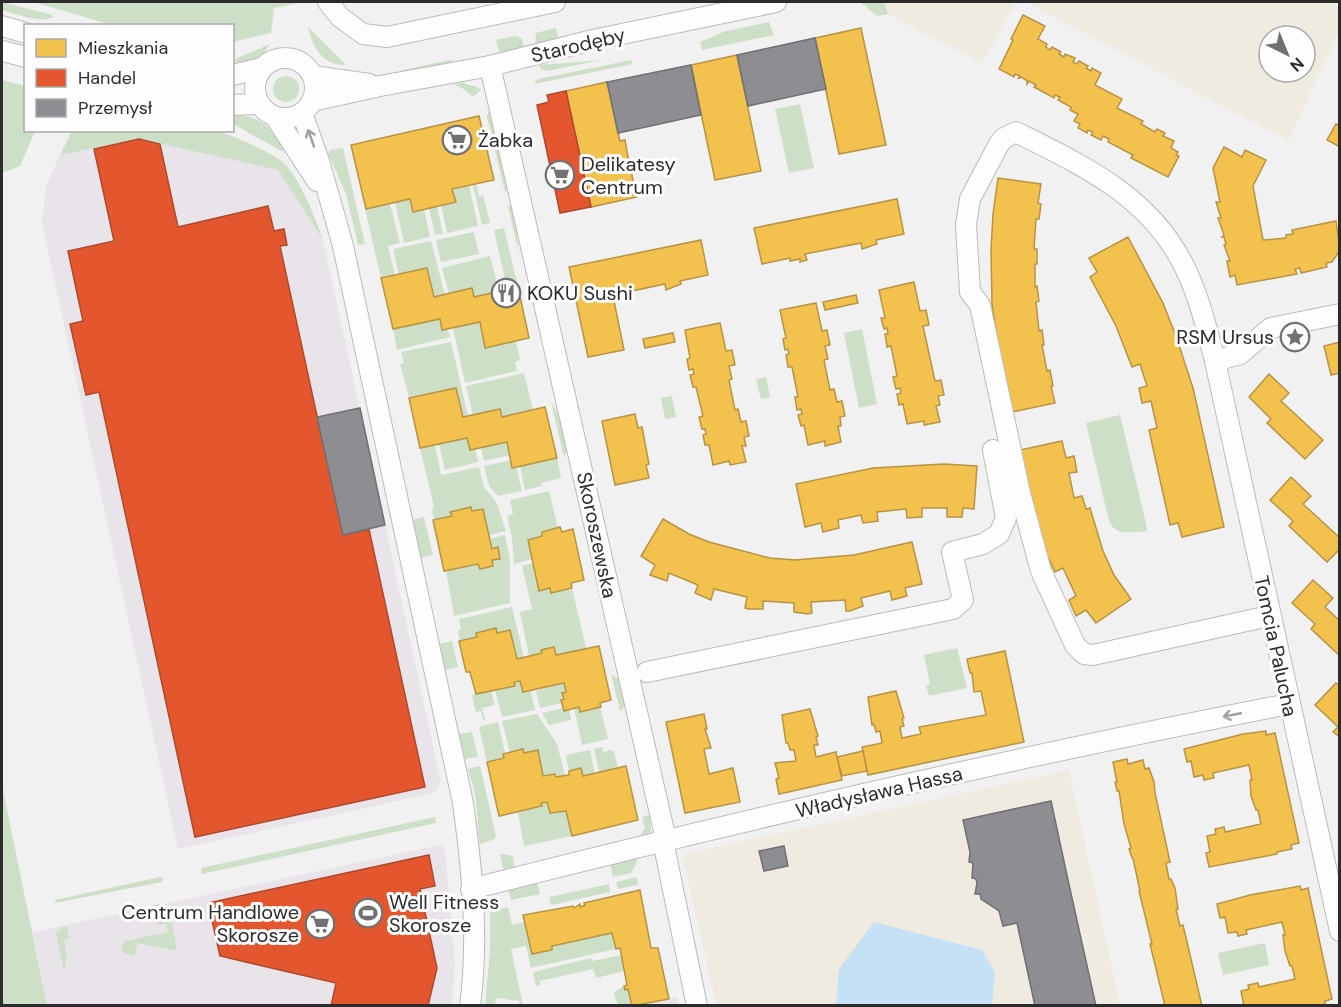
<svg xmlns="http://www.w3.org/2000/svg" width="1341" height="1007" viewBox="0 0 1341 1007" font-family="'DM Sans',sans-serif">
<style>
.built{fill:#e8e4ea}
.industrial{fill:#f0ebe0;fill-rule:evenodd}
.green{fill:#cedfc7}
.water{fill:#c5e1f6}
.homes{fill:#f2c14e;stroke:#b79444;stroke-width:1.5}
.shops{fill:#e4572e;stroke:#ad4a2e;stroke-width:1.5}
.industry{fill:#8d8d92;stroke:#707074;stroke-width:1.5}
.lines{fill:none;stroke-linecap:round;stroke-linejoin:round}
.minor-casing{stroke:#bcbbbc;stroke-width:22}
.minor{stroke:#fdfdfd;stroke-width:20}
.oneway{stroke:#9f9f9f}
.labels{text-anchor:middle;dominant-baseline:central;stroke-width:6;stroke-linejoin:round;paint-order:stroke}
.street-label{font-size:20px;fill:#2c2c2d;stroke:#fefeff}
.poi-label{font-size:20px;fill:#2c2c2d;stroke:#fefeff;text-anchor:start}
</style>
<rect width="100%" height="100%" fill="#f1f1f2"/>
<g class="built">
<path d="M139 139 278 170 323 240 441 782 434 793 178 849 42 223 46 186 60 155Z"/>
<path d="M440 845 445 848 455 963 452 1005H47L33 932Z"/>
<path d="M677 997 679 1005 637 1006Z"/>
</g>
<g class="industrial">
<path d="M884 2H1016L982 64 888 14Z"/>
<path d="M1026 2H1334L1339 10V33L1288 141ZM1269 36H1305V72H1269Z"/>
<path d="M1069 770 1120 1005H716L683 858 689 853Z"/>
</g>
<g class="green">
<path d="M2 2 49 14 55 17C38 24 18 14 2 10Z"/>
<path d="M33 2H304L274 8 271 33 233 42 232 26 112 25Z"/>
<path d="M860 2H884L888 14 877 16Z"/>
<path d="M769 22 774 35 702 50 700 42 723 32Z"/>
<path d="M308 27 346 65C323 66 312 47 308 27Z"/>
<path d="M556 28 559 41 535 46 536 33Z"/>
<path d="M516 36 522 39 524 48 500 54 496 40Z"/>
<path d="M270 44 260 59 237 66 235 59Z"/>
<path d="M450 60 452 61 451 63 402 72 403 70Z"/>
<path d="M602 60 547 71 541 69 539 65Z"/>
<path d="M631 60 633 63 628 65 534 84 538 79Z"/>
<circle cx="286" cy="89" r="13"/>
<path d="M2 80 25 86 26 130 35 131 20 166 2 173Z"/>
<path d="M463 83 477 87 481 90 473 97 462 88 453 84Z"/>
<path d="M800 104 814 168 789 173 775 109Z"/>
<path d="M492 108 509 189 505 192 487 117 489 110Z"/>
<path d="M232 115C262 115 271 128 286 150L283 151 279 150 233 124Z"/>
<path d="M215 130C231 135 275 153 286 165 303 186 314 215 323 240L278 170 139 139 60 155 72 131Z"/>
<path d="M343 148 365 244 358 245 346 194 328 153 330 150Z"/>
<path d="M476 184 479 196 483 195 490 223 482 225 473 185Z"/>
<path d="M469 185 478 226 447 233 441 205 455 202 452 189Z"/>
<path d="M410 199 424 209 430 237 404 243 395 202Z"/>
<path d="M390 204 400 243 388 246 395 275 381 278 365 209Z"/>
<path d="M437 206 443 234 435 235 429 208Z"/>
<path d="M508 206H511L515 210 519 254Z"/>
<path d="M504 228 518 287 507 289 494 230Z"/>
<path d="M474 232 479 254 441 262 436 240Z"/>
<path d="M431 241 445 295 434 297 399 275 393 249Z"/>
<path d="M490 256 499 291 474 297 472 288 449 294 442 268Z"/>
<path d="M440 319 442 330 448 329 450 337 397 350 393 329Z"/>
<path d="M480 322 486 348 516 341 520 360 515 362 517 371 465 383 453 328Z"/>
<path d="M862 329 877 404 859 408 844 333Z"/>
<path d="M451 342 468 416 463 417 456 388 409 398 400 364 404 363 401 352Z"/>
<path d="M524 373 533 410 502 417 499 409 473 415 466 386Z"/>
<path d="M766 377 770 397 761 399 756 379Z"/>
<path d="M672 396 676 417 665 419 661 398Z"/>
<path d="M551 402 562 422 568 448 564 457Z"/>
<path d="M1120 415 1145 519 1147 531C1130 532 1113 538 1108 517L1086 423Z"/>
<path d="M467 438 469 450 475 449 478 462 445 470 439 444Z"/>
<path d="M507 442 510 455 484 461 481 448Z"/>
<path d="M435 445 441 475 479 467 484 488 492 496 497 504 506 531 489 535 483 509 472 511 471 507 451 511 452 516 434 520 432 509 434 507 420 448Z"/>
<path d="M557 458 561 478 541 483 542 486 525 490 520 466Z"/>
<path d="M511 460 516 467 522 491 498 496 489 486 484 466Z"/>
<path d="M549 491 558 528 542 532V536L528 540 532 559 514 564 512 538 507 516 513 514 510 500Z"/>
<path d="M424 517 433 555 421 558 412 520Z"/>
<path d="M505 535 510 561V603L454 616 446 571 478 564 480 569 493 566 492 560 500 558 498 548 492 549 490 539Z"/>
<path d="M533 563 539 590 550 588 551 593 572 588 586 648 556 655 554 647 542 650V653L529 656 520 612 532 609 522 566Z"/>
<path d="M512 607 524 658 517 659 510 630 497 633 495 628 476 633 477 637 460 641 458 630 461 629 459 619Z"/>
<path d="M452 641 458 667 445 670 439 644Z"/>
<path d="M957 648 967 688 929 696 926 686 930 684 924 655Z"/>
<path d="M611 674 620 680 626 703 622 710 620 711Z"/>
<path d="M520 681 523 692H531L535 710 502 717 495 690 515 685 514 682Z"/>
<path d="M564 683 566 692 562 694V703L540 708 536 691Z"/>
<path d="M491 691 495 705 482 708 485 719 483 720 481 711 476 712 472 695Z"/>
<path d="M579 707 580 711 600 707 608 739 582 745 574 708Z"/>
<path d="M563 708 564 711 569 709 571 720 549 725 542 713Z"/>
<path d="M537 714 557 744 565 775 556 777 555 774 543 776 537 751 524 753 523 749 510 752 502 721Z"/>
<path d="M498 722 505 753 503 754 504 758 487 762 479 727Z"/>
<path d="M472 732 478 757 465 759 459 734Z"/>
<path d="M602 747 603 752 611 750 614 752 618 768 599 772 594 749Z"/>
<path d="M590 750 595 773 583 776 581 768 569 771 566 755Z"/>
<path d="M480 766 496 836 495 839 480 844C476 816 479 795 467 769Z"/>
<path d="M2 785 47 1005H2Z"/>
<path d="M547 802 550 813 566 811 572 836 524 846 518 812 542 807 541 803Z"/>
<path d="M650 815 651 832 642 840 641 834 645 828 642 817Z"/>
<path d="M435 817 436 823 202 874 201 868Z"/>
<path d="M500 854 513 856 515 870 504 873Z"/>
<path d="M636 858 637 862 631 873 613 877 610 864Z"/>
<path d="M160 877 163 878 162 882 55 903V900Z"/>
<path d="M637 877 638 885 618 889 616 882Z"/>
<path d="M537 881 540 894 511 900 508 888Z"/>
<path d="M609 884 610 892 551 905 549 897Z"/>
<path d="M159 904 167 906 170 912 177 951 138 943 134 956 125 954 121 947 125 941 168 932 166 924H157L153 920 150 906Z"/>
<path d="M508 907 512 925 525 922 532 954 552 950V946L612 933 616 949 531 968 526 946 511 949 523 1005H520L519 1001 496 998 495 1005 485 1006 490 951V911Z"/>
<path d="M66 925 69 938 64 940 67 956 64 971 56 933Z"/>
<path d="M1265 943 1269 965 1223 975 1218 953Z"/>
<path d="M621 955 624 971 596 978 593 969 540 981V985L536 986 533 972 591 958 592 961Z"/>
<path d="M624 986 625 990 628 989 632 1005 612 1006 617 1004 614 992Z"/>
</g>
<path class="water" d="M874 922 982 950 995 972 992 1005H836L839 969Z"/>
<g class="homes">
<path d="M1023 15 1045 26 1038 39 1047 44 1046 47 1050 50 1052 47 1061 52 1059 54 1064 57 1065 54 1075 58 1073 62 1077 64 1079 61 1088 66 1086 68 1091 71 1092 68 1101 73 1095 85 1122 99 1117 108 1143 121 1141 124 1155 132 1157 129 1165 133 1163 136 1174 141 1171 148 1178 152 1176 155 1179 156 1168 177 1131 158 1133 155 1108 142 1109 139 1103 136 1101 140 1091 135 1093 132 1088 130 1087 133 1078 128 1080 124 1074 121 1078 114 1070 110 1071 107 1058 100 1060 97 1055 95 1054 98 1034 87 1036 85 1029 81 1027 84V81L1021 77 1018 79 1020 76 1015 74 1014 77 999 69 1013 40 1011 39Z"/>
<path d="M861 28 886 145 839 154 815 38Z"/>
<path d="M737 55 761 171 715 180 691 65Z"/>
<path d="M607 82 620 141 625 140 626 146 629 163 624 164 626 172 631 171 637 197 591 207 566 91Z"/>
<path d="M479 116 494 180 452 189 456 202 413 212 410 199 366 209 351 145Z"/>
<path d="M1336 124 1340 126V147L1327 140Z"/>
<path d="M1224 147 1242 157 1245 150 1266 160 1253 186 1263 240 1286 238V235L1293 234 1292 230 1336 221 1340 250 1332 262 1326 263 1327 267 1301 273 1300 268 1295 269 1297 274 1237 285 1235 275 1230 277 1227 261H1230L1224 245 1226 244 1224 237H1222L1224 235 1218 218H1221L1216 202H1220L1213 168Z"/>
<path d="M998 178 1041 184 1038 203 1041 204 1039 219H1036L1034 249H1037V264H1035V287L1037 286 1039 301 1036 302 1039 331 1042 330 1044 345H1042L1047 371 1050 370 1053 386H1051L1055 403 1012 412 997 339 992 304 991 250 993 214Z"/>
<path d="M897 199 904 234 876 240 877 244 862 249 861 243 805 254 807 260 800 262V259L790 261V258L762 264 754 228Z"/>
<path d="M1128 237 1163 303 1176 336 1193 388 1224 527 1182 537 1178 523 1170 525 1149 430 1157 428 1151 401 1142 403 1139 388 1147 386 1140 364 1132 367 1116 326 1090 277 1097 272 1089 258Z"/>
<path d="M701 240 708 275 680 281 681 284 666 290 665 284 632 291 631 287 617 290 618 295 613 296 624 350 588 357 569 267Z"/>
<path d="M427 268 434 297 472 288 474 297 518 287 529 338 485 348 480 322 442 330 440 319 393 329 381 278Z"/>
<path d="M914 282 920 311 926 310 929 325 923 326 935 381 941 380 944 395 938 396 940 405 936 406 940 422 924 425V421L907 424 903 404 899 405 897 394 901 393 900 388 896 389 893 377 897 376 891 346 887 347 885 334H888L887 328 884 329 881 318H885L879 290Z"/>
<path d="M856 295 858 303 825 310 823 302Z"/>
<path d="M816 303 822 331 827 330 830 345 825 346 828 359 824 360 830 390 834 389 837 402 842 401 845 416 840 417 841 426H838L841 442 825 446V441L808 445 804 425 801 426 798 415 802 414 801 409 797 410 795 397H798L792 367H788L786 355 789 354 788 349 785 350 783 339 786 338 780 310Z"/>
<path d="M720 323 726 351 732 350 735 365 729 366 732 379 729 380 735 410 738 409 741 422 746 421 749 436 744 437 746 446H742L746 462 730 465 729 461 713 465 709 445H705L703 435 706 434 705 429H702L699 417 703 416 696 387H693L690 375 694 374 693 369 689 370 687 359 690 358 685 330Z"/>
<path d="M673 333 675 342 645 348 643 339Z"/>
<path d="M1340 342V373L1331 375 1324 346Z"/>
<path d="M1269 374 1289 393 1281 401 1323 440 1305 459 1267 423 1271 419 1249 397Z"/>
<path d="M456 388 463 417 500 409 502 417 545 407 557 458 512 468 507 442 470 450 467 438 420 448 409 398Z"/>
<path d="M635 414 638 428 642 427 649 464 646 465 649 478 615 485 602 421Z"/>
<path d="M1062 441 1066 458 1074 456 1077 472 1069 473 1074 498 1082 496 1086 509 1090 508 1103 551 1114 575 1131 599 1096 623 1086 610 1076 616 1069 600 1076 596 1063 568 1055 572 1049 559H1047L1035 523 1020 450Z"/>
<path d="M944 464 977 466 974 509 963 508 962 517H947V508H922V517L907 518 906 509 877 512 878 521 863 523 861 515 838 520 839 528 823 532 821 523 805 527 796 484 873 468Z"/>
<path d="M1291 477 1311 496 1303 504 1340 538V549L1327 562 1289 526 1293 521 1270 500Z"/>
<path d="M471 507 472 511 483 509 492 549 498 547 500 559 492 560 493 566 480 569 478 564 444 571 433 520 452 516 450 512Z"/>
<path d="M663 519 689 534 709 542 770 558 795 560 854 555 912 542 922 584 905 588 907 596 892 600 890 591 861 598 863 606 850 611H846L845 600 811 602 812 613 808 614 794 612V603L763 601V609H748L745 608 747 597 714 589 711 600 695 593 698 585 669 573 667 581 650 575 655 565 641 556Z"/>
<path d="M560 527 562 532 573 529 584 580 571 583 572 588 551 593 550 588 539 591 528 540 542 536V532Z"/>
<path d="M1313 580 1333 598 1325 607 1340 621V656L1311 629 1315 624 1292 603Z"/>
<path d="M496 628 497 633 510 630 517 659 542 653 541 650 554 647 556 655 599 646 611 700 600 703 601 707 580 712 579 707 564 711 561 700 564 699 562 693 566 692 564 683 523 692 520 681 514 682 515 686 476 694 470 672H466L459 641 477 637 476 633Z"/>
<path d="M1005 651 1024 742 868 775 862 747 882 743 880 731 876 732 874 724 872 725 868 697 896 691 904 718 902 719 904 726 900 727 902 738 921 734 919 727 986 715 981 691 974 692 972 673H970L967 659Z"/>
<path d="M1336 683 1340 686V737L1333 732 1338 727 1315 705Z"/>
<path d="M810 709 818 736 816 737 818 745H814L816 757 836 752 842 780 779 794 776 779 779 778 775 763 796 761 794 750H790L788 743H786L782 715Z"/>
<path d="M704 714 707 729H705L711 748 704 749 709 774 733 768 740 802 685 813 666 722Z"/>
<path d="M1266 731V735L1275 733 1299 843 1291 845 1292 849 1277 852V854L1209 867 1206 853 1210 852 1207 836 1216 834 1215 829 1224 827 1225 832 1261 824 1260 819 1258 810H1256L1251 796 1250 780H1252L1249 765 1213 773 1214 778 1204 780 1203 775 1194 777 1191 761 1187 762 1184 749 1243 734Z"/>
<path d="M523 749 524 753 538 750 543 776 555 774 556 777 568 775H569V771L581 768 583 776 626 766 638 820 572 836 566 811 550 813 547 802 541 803 542 806 499 816 487 762 504 758 503 754Z"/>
<path d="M863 751 867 771 842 776 837 757Z"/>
<path d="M1127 759 1128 764 1143 760 1145 769 1149 768 1154 782 1155 793 1170 862 1166 863 1169 879H1171L1175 888 1178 909H1176L1180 926 1183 925 1202 1006H1165L1150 944H1152L1139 891H1140L1133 858H1132L1129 849 1131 848 1124 824 1119 791H1117L1115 782H1117L1113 762Z"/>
<path d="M1300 886 1301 890 1308 888 1332 999 1325 1001V1004L1321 1006H1244L1241 991 1249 989 1248 985 1258 983 1259 987 1295 979 1292 966H1290L1285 951 1283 935H1285L1282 922 1246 930 1247 934 1238 936 1237 932 1228 933 1225 917 1220 918 1217 904 1250 895Z"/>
<path d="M640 890 651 948H658L669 999 632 1006 628 989 625 990 624 986 627 985 620 948 616 949 612 933 552 946V950L532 954 523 915 573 906 574 908 580 904V907L585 905 584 903Z"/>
</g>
<g class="shops">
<path d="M566 91 591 207 560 213 537 105 549 102 547 95Z"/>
<path d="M139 139 160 144 178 227 268 206 274 231 284 229 287 245 280 246 343 535 369 529 425 787 195 837 99 392 86 395 70 324 83 321 68 251 114 241 94 149Z"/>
<path d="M429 855 435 886 420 889 437 968 428 1006H331L336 983 220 956 208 903Z"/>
</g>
<g class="industry">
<path d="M815 38 826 89 748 106 737 55Z"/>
<path d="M691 65 701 115 618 133 607 82Z"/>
<path d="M360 408 385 525 343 535 317 417Z"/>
<path d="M1051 801 1068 880 1096 1006H1035L1017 923 1003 926 999 911 981 899 980 894H975L977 883 976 879 972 878 973 863 969 862 970 852 963 820Z"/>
<path d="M784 846 788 866 764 871 759 851Z"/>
</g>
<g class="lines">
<g class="minor-casing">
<g id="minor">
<path d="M328 2 340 17 363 34 387 37 555 2"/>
<path d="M2 26 26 33"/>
<path d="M2 51 26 57"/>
<circle cx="285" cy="88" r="30"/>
<path d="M490 66 664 831 663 841 697 1006"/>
<path d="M232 75 262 68"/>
<path d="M313 76 369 84"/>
<path d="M312 101 380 86 490 66 593 40 776 2"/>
<path d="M232 105 258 104"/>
<path d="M302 113 319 161 343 246 463 803C472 869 479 939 470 1006"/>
<path d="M276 118 317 181"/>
<path d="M1340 314 1271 328 1240 354 1215 361 1340 931"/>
<path d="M1215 361C1207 330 1200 299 1186 270 1152 197 1084 166 1016 132L1004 138 999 144 970 199 966 224 970 292 980 305 1020 493 1041 571 1075 645 1084 654 1093 655 1269 616"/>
<path d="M647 672 953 609 963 600 952 552 983 544 999 534 1006 518 993 450"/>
<path d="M471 889C742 820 1015 757 1289 704"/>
</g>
</g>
<use href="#minor" class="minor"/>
</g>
<defs><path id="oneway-shaft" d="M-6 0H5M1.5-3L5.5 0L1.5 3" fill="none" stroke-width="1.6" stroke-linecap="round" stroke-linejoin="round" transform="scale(1.5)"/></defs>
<g class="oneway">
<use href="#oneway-shaft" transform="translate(311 138) rotate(-109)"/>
<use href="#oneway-shaft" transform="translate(1232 715) rotate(169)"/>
</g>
<defs>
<g id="supermarket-ring" transform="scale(1.5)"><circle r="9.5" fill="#fefeff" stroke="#717172" stroke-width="1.5"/><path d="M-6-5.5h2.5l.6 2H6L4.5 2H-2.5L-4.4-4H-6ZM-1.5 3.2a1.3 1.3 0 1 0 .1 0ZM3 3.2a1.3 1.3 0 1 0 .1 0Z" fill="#717172"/></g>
<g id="restaurant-ring" transform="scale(1.5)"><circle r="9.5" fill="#fefeff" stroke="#717172" stroke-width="1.5"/><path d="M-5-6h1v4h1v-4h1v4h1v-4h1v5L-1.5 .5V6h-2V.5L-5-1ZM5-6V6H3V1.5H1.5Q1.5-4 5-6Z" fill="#717172"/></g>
<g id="sight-ring" transform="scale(1.5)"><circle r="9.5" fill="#fefeff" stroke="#717172" stroke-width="1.5"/><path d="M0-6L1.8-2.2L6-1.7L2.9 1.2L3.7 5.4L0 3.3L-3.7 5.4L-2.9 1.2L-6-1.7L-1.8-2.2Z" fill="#717172"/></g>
<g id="stadium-ring" transform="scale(1.5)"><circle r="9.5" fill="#fefeff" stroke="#717172" stroke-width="1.5"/><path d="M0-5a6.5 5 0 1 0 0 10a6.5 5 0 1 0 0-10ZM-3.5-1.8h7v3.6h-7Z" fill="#717172"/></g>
</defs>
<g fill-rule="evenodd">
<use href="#supermarket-ring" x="457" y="140"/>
<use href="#supermarket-ring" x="560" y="175"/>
<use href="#restaurant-ring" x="506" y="293"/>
<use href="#sight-ring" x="1295" y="337"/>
<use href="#stadium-ring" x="368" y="913"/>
<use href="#supermarket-ring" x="320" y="924"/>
</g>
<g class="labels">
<g class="street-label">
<text transform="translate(578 45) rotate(-13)">Starodęby</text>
<text transform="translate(597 535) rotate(78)">Skoroszewska</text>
<text transform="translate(1276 646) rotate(78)">Tomcia Palucha</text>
<text transform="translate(879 792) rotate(-13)">Władysława Hassa</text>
</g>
<g class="poi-label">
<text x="478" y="140">Żabka</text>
<text x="581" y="164">Delikatesy<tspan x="581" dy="23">Centrum</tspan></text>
<text x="527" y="293">KOKU Sushi</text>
<text x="1274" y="337" text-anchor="end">RSM Ursus</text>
<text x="389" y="902">Well Fitness<tspan x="389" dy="23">Skorosze</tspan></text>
<text x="299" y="912" text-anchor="end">Centrum Handlowe<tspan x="299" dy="23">Skorosze</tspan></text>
</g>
</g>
<rect width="1341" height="1007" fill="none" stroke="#2c2c2d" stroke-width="6"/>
<rect x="24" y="24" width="210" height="108" fill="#fefeff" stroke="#aaaaab" stroke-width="1.5"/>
<rect x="36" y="39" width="30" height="18" fill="#f2c14e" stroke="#aaaaab" stroke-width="1.5"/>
<text x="78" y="54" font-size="18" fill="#2c2c2d">Mieszkania</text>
<rect x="36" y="69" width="30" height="18" fill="#e4572e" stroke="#aaaaab" stroke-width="1.5"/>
<text x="78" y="84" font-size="18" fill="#2c2c2d">Handel</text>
<rect x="36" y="99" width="30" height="18" fill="#8d8d92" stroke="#aaaaab" stroke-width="1.5"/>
<text x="78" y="114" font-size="18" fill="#2c2c2d">Przemysł</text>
<g transform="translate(1287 54) rotate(137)"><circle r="28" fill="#fefeff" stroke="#aaaaab" stroke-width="1.5"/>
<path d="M0-4.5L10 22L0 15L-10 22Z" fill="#717172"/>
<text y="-9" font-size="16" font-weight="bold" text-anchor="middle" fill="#2c2c2d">N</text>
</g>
</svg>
